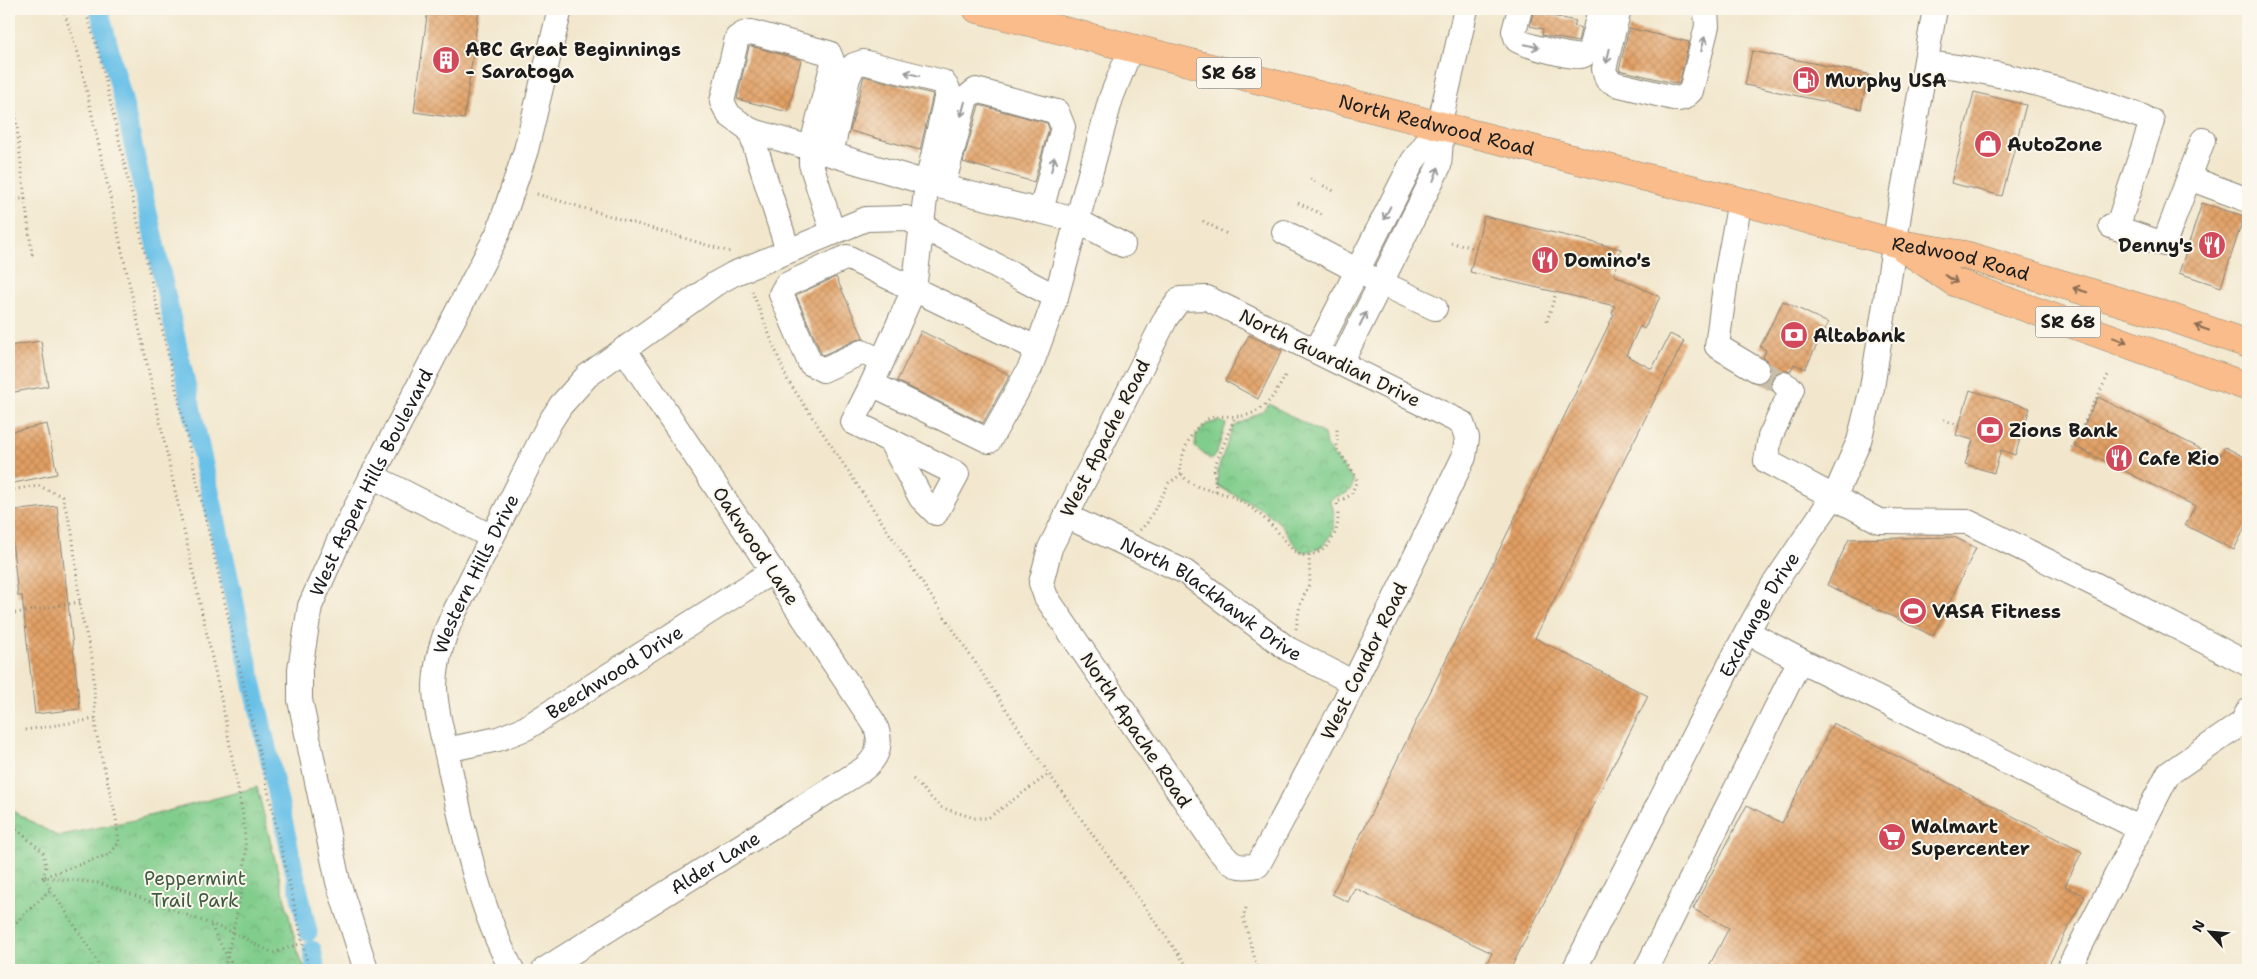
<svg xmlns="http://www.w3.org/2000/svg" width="2257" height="979" viewBox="0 0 2257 979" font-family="'Shantell Sans',sans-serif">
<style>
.park{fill:url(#park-crowns);stroke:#4e7454}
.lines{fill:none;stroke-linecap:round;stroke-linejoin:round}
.canal{stroke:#6bc1e8;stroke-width:19}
.building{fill:url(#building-cross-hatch)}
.minor-tunnel{stroke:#c7beaa;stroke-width:24;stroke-dasharray:24 12;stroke-linecap:butt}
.minor-casing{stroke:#878274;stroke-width:26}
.major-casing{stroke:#878274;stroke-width:29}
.path{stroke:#878274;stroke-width:3;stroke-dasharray:1 4;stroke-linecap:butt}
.minor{stroke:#fff;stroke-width:24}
.major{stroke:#f9bc8a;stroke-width:28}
.oneway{stroke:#999}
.oneway2{stroke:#8a6c53}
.labels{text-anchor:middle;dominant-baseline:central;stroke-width:4;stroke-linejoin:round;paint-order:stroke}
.shield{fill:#fbf7ec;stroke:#5f5e5a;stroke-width:1}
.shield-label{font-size:18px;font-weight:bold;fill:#1c1c1c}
.poi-label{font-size:19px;font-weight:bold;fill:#1c1c1c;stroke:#fbf7ec;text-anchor:start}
.street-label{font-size:19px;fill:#1c1c1c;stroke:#fbf7ec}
.park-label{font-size:19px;fill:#3f5a43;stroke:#fbf7ec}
</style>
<defs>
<pattern id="park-crowns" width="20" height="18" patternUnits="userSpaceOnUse" patternTransform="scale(1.25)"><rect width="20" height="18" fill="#81cd8c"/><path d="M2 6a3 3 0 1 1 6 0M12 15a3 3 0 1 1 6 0" fill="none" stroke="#6faf78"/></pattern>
<pattern id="building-cross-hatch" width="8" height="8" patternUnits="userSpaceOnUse" patternTransform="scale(1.25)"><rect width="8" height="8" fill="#e19f63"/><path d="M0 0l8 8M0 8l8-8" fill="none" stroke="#c08855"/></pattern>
</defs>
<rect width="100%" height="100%" fill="#fbf7ec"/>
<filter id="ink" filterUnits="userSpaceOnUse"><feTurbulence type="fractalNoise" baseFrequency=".02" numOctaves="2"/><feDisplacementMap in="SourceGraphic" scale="10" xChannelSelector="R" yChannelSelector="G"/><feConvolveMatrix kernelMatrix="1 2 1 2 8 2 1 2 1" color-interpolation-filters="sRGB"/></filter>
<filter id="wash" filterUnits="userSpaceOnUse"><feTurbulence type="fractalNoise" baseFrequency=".0096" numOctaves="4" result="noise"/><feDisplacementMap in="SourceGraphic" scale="20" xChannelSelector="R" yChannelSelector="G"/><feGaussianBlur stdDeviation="1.12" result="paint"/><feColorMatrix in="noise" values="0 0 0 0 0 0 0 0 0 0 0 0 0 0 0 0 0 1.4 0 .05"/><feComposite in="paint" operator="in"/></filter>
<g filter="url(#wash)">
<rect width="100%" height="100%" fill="#f2e7cd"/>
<g class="park">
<path d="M1269 404 1324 434 1326 446 1354 481C1351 493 1345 495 1334 497L1331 502C1340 528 1331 550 1302 552 1291 543 1287 530 1277 521 1260 505 1237 498 1217 485L1218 469 1233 427 1261 412Z"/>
<path d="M1219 421 1226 424 1217 452 1211 460 1195 447 1196 435 1207 424Z"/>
<path d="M257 787 299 956 306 970H9V809L57 836 134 820Z"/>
</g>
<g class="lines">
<g class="canal">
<path d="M99 9 123 100 308 932"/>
<path d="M312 950 316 970"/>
</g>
</g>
<g id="blocks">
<g class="building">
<path d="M428 9H479L464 119 414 112Z"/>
<path d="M1533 12 1576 21 1574 26 1581 28 1578 42 1542 35 1543 29 1530 26Z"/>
<path d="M1629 28 1689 42 1679 84 1619 70Z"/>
<path d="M751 46 801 60 788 112 737 99 749 47Z"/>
<path d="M1752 51 1868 74 1861 109 1745 85Z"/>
<path d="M864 76 933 94 920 150 850 131Z"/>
<path d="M1974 92 2026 105 2002 196 1951 183Z"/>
<path d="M979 105 1047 123 1049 128 1034 182 963 162Z"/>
<path d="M2202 203 2244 216 2221 287 2179 273Z"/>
<path d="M1484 216 1621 249 1614 275 1660 297 1644 329 1640 326 1626 355 1652 369 1670 334 1684 341 1535 638 1648 696 1510 970H1483L1492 953 1355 888 1348 902 1332 894 1614 314 1612 313 1615 306 1470 272Z"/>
<path d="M836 277 864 339 856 340 823 355 821 353 796 295Z"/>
<path d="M1783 301 1828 323 1805 369 1794 364 1790 372 1784 370 1777 372 1772 377 1771 388 1760 383 1768 377 1771 370 1769 363 1763 357 1766 350 1760 347Z"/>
<path d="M921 331 1010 375 983 423 897 381Z"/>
<path d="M1249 335 1282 351 1258 399 1225 381Z"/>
<path d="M41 341 48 386 9 393V346Z"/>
<path d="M1970 390 2030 408 2015 455 2001 450 1994 473 1965 464 1973 440 1956 435Z"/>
<path d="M2098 397 2219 458 2225 447 2248 459V521L2234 550 2185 525 2195 506 2074 446Z"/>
<path d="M47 424 57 474 9 484V432Z"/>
<path d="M57 506 80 709 35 714 22 596H18L9 511Z"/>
<path d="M1954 537 1976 548 1933 636 1827 585 1849 539Z"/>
<path d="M1833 723 2082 852 2065 886 2085 896 2046 970H1707L1729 928 1693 909 1747 805 1782 823Z"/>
</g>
</g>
</g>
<g filter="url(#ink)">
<use href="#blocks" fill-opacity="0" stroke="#878274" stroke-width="1"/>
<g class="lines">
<path class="minor-tunnel" d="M1757 370 1784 384"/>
<g class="minor-casing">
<g id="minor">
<path d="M1520 9 1514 31 1517 40C1524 45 1572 58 1580 56 1585 56 1587 53 1590 50L1600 9"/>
<path d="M1619 9 1604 69 1607 79 1616 84 1678 99 1683 98 1691 91 1707 26 1706 11"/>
<path d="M1927 63C2003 72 2071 91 2143 117"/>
<path d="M750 130 788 251"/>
<path d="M831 154 848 78 854 65 863 62 943 82 948 89 927 183 750 130 729 115 722 102 737 38 743 34 751 32 829 53 833 63 811 148V164L833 233"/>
<path d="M2189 178 2248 200"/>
<path d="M943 186 966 98 976 90 1057 112 1063 127 1041 211"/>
<path d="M1740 201 1727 271 1717 346 1757 370"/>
<path d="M2111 226 2164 244 2203 140"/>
<path d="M2117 228 2152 121"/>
<path d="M1284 232 1381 283 1435 308"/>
<path d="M1056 297 1030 368 989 441 872 384 914 289 927 183 1076 220 1123 245"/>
<path d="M1207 298 1462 423 1467 438 1464 457 1339 713 1258 865C1236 869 1232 866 1218 849L1046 597 1041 583 1050 548 1166 318 1180 299Z"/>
<path d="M1317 350 1413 161 1439 126"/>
<path d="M882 361 862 352 823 370 810 363 781 294 786 285 847 257 1036 348"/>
<path d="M1341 363 1439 166 1441 140 1439 126 1466 9"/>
<path d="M872 384 853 422 957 474 936 513 921 498 890 440"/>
<path d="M1784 384 1792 389 1770 437 1766 461 1879 521 1968 522 2096 585 2248 664"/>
<path d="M372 476 492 537"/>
<path id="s1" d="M1066 516 1185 572 1288 649 1354 683"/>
<path d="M1747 632 1800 660"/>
<path id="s2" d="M446 750 498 739 526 728 773 571"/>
<path id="s3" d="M366 970 338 882 300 700V669L310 606 341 536 498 233 526 150 560 9"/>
<path id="s4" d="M512 970C478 906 464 834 449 764 444 739 435 711 435 686 436 658 444 633 456 609L550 422 561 405 587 376 715 284 733 274 866 219 906 218 1056 297 1111 98 1131 48"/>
<path id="s5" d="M544 970 862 770C879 758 883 741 874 723L624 349"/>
<path id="s6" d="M1574 970 1741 643 1772 587 1837 491 1859 441 1872 388 1901 202 1935 9"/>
<path d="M1646 970 1800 660 2141 829"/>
<path d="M2068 970 2168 774 2242 723 2248 711"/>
</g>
</g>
<g class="major-casing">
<g id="major">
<path id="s7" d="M977 9 1740 201 1895 243 1965 255 2158 313 2248 344"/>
<path d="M1905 249 1954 282 2248 387"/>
</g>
</g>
<g class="path">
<path d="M63 9 79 56 222 703 243 815 246 852 241 895 224 970"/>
<path d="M85 9 100 57 309 970"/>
<path d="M9 84 14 102 25 199H9"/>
<path d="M1310 179 1336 192"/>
<path d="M537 194 730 252"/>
<path d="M25 199 32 254 28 255"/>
<path d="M1298 203 1324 215"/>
<path d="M1203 221 1229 235"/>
<path d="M1451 243 1476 248"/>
<path d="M752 291 787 379 1049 774 1190 970"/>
<path d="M1547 321 1555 296"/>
<path d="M1285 376C1277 392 1266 410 1247 415 1236 418 1223 415 1213 417 1195 422 1185 445 1181 462 1175 490 1219 489 1235 498 1250 506 1263 516 1274 528 1283 536 1289 550 1301 555 1309 557 1323 552 1328 545 1339 531 1339 519 1337 502L1351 495 1357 480 1354 473 1337 449V427"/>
<path d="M1944 420 1959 425"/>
<path d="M2072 448 2109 373"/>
<path d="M9 490 39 486 62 496 72 531 81 613 93 662 96 732 116 818 119 842 110 854 43 877 95 957 101 970"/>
<path d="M1216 491 1214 468 1235 417"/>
<path d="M1140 530 1147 523 1169 483 1183 473"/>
<path d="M10 614 80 602"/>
<path d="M1296 629 1300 605 1310 582 1309 555"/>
<path d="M25 730 95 719"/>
<path d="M913 779 940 807 974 818H988L1049 774"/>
<path d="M9 823 43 852 46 866 43 877 99 883 128 893 232 932 273 953 302 943"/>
<path d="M1246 908 1243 917 1258 970"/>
<path d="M211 926 230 962V970"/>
<path d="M9 929 51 889"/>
</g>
<use href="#minor" class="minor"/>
<use href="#major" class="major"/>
</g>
<defs><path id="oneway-shaft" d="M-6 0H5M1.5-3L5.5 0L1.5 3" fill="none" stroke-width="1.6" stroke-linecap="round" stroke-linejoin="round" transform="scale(1.25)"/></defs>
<g class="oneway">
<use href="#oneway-shaft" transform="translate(1703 44) rotate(-76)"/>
<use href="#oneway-shaft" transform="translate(1532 46) rotate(14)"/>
<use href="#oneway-shaft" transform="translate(1608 56) rotate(103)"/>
<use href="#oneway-shaft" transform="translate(912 74) rotate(-165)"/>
<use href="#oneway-shaft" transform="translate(963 109) rotate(105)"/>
<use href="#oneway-shaft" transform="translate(1053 164) rotate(-76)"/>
<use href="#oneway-shaft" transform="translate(1436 174) rotate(-69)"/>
<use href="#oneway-shaft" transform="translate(1387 213) rotate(117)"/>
<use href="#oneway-shaft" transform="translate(1363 319) rotate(-63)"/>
</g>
<g class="oneway2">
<use href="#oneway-shaft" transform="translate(1951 279) rotate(31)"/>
<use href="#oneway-shaft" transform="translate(2080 290) rotate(-163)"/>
<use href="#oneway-shaft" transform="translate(2202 328) rotate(-161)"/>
<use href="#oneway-shaft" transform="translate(2120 340) rotate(20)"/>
</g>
</g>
<defs>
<g id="building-disc" transform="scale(1.4375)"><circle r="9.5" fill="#d1495b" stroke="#fbf7ec"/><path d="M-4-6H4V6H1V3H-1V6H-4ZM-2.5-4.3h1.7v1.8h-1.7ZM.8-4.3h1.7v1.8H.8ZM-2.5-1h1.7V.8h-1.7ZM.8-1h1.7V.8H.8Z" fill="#fff"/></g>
<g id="fuel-disc" transform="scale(1.4375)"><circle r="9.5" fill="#d1495b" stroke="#fbf7ec"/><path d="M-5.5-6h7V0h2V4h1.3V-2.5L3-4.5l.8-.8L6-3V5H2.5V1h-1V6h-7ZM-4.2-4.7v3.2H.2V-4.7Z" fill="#fff"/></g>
<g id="shop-disc" transform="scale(1.4375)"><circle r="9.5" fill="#d1495b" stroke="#fbf7ec"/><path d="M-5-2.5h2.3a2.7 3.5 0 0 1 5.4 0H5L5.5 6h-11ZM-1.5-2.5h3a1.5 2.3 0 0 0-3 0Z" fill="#fff"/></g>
<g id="restaurant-disc" transform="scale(1.4375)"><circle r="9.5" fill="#d1495b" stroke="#fbf7ec"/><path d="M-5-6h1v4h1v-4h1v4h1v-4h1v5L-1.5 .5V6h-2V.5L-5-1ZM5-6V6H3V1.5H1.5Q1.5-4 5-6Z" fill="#fff"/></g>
<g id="bank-disc" transform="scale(1.4375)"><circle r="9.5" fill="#d1495b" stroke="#fbf7ec"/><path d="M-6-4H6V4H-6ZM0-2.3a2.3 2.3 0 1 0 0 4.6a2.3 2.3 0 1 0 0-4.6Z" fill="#fff"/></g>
<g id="stadium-disc" transform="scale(1.4375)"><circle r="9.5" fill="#d1495b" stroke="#fbf7ec"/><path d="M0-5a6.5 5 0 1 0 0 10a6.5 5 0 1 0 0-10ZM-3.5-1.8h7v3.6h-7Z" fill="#fff"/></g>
<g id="supermarket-disc" transform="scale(1.4375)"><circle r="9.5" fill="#d1495b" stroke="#fbf7ec"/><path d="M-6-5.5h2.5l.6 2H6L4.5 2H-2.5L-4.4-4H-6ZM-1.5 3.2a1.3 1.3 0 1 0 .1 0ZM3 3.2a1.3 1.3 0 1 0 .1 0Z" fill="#fff"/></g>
</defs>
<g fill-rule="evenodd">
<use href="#building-disc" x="446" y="60"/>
<use href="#fuel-disc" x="1806" y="80"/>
<use href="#shop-disc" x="1988" y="144"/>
<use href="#restaurant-disc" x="2212" y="245"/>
<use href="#restaurant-disc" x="1545" y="260"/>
<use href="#bank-disc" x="1794" y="335"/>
<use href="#bank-disc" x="1990" y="430"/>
<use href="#restaurant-disc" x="2119" y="458"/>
<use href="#stadium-disc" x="1913" y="611"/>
<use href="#supermarket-disc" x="1892" y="837"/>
</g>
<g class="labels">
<g class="shield">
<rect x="1196.5" y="57.5" width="65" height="31" rx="4"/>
<rect x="2035.5" y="306.5" width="65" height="31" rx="4"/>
</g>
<g class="shield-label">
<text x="1229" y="73">SR 68</text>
<text x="2068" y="322">SR 68</text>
</g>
<g class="poi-label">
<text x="465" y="49">ABC Great Beginnings<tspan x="465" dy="22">- Saratoga</tspan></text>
<text x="1825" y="80">Murphy USA</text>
<text x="2007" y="144">AutoZone</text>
<text x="2193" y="245" text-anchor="end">Denny's</text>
<text x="1564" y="260">Domino's</text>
<text x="1813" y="335">Altabank</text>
<text x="2009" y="430">Zions Bank</text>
<text x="2138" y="458">Cafe Rio</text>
<text x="1932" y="611">VASA Fitness</text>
<text x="1911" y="826">Walmart<tspan x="1911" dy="22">Supercenter</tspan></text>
</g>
<g class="street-label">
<text stroke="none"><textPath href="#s7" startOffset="474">North Redwood Road</textPath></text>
<text stroke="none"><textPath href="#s7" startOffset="1015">Redwood Road</textPath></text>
<text transform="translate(1330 358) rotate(26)">North Guardian Drive</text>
<text transform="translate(1105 438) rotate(-63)">West Apache Road</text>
<text stroke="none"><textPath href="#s3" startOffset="511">West Aspen Hills Boulevard</textPath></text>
<text transform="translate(756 546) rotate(56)">Oakwood Lane</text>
<text stroke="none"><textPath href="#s4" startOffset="416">Western Hills Drive</textPath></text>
<text stroke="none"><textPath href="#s1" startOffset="168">North Blackhawk Drive</textPath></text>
<text stroke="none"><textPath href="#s6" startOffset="401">Exchange Drive</textPath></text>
<text transform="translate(1364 661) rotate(-64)">West Condor Road</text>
<text stroke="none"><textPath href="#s2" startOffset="188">Beechwood Drive</textPath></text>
<text transform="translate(1136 730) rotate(56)">North Apache Road</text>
<text stroke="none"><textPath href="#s5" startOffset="202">Alder Lane</textPath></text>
</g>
<g class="park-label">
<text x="195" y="878">Peppermint<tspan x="195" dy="22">Trail Park</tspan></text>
</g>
</g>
<rect width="2257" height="979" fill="none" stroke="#fbf7ec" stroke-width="30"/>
<g transform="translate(2210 932) rotate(297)" stroke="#fbf7ec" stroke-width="4" paint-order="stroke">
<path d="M0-4L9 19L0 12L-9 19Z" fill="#1c1c1c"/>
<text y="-8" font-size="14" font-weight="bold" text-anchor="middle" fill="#1c1c1c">N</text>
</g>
</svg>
